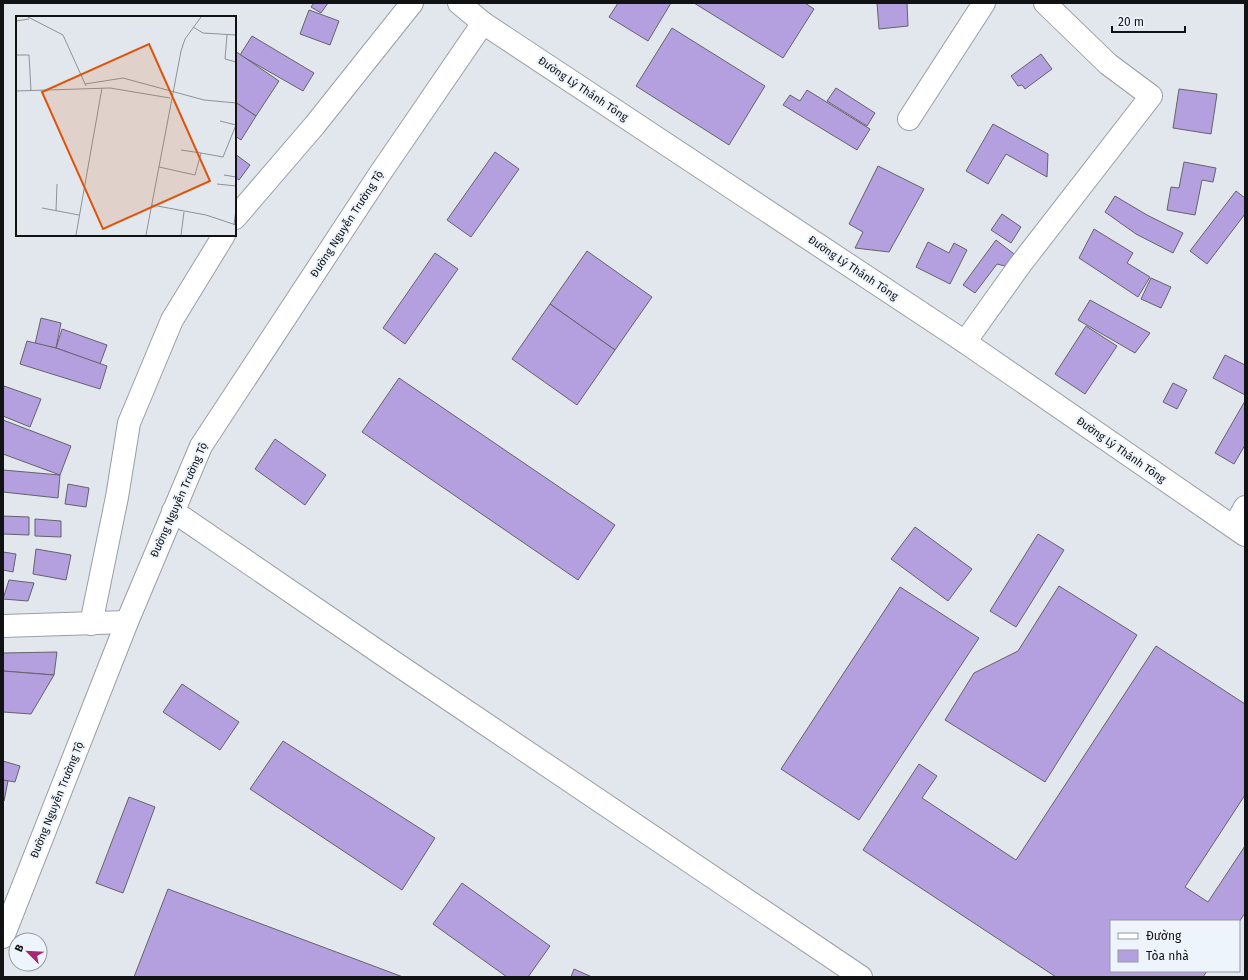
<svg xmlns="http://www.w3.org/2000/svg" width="1248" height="980" viewBox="0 0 1248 980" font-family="'Fira Sans',sans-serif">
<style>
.building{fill:#b49fdf;stroke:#65636a}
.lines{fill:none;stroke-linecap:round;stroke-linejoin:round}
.minor-casing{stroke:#999fa5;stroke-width:24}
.tertiary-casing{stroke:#999fa5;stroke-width:24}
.minor{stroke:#fff;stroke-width:22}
.tertiary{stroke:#fff;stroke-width:22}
.labels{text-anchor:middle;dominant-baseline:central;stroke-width:4;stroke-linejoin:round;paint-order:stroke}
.street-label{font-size:11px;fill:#101214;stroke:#eef4fb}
.inset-road{fill:none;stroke:#8d9296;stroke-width:1}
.view{fill:#dd550c;fill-opacity:0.15;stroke:#dd550c;stroke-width:2}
.inset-edge{fill:none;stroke:#101214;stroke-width:2}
</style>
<rect width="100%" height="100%" fill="#e1e7ed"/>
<g class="building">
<path d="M314 3H328L321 13 311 7Z"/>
<path d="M618 3H671L648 41 609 17Z"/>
<path d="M694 3H805L814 9 783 58Z"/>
<path d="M877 3H907L908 26 879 29Z"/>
<path d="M309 10 339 21 330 45 300 34Z"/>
<path d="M672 28 765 86 729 145 636 86Z"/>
<path d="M252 36 314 73 303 91 240 55Z"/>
<path d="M235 51 279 81 256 116 235 102Z"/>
<path d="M1041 54 1052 69 1025 89 1022 85 1018 86 1011 76Z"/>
<path d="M836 88 875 113 867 126 827 101Z"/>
<path d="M1179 89 1217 94 1211 134 1173 128Z"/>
<path d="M807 90 870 129 857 150 783 105 790 95 800 101Z"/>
<path d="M235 102 256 116 241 140 235 136Z"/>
<path d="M993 124 1048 154 1047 177 1006 154 988 184 966 171Z"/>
<path d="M495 152 519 169 471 237 447 220Z"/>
<path d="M235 154 250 165 239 180 235 177Z"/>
<path d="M1184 162 1216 168 1213 182 1202 180 1195 215 1167 210 1171 187 1179 188Z"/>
<path d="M878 166 924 189 889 252 855 248 863 232 849 224Z"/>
<path d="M1236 191 1245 198V214L1207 264 1190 251Z"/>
<path d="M1115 196 1147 215 1183 233 1173 253 1136 234 1105 212Z"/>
<path d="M1002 214 1021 227 1011 243 991 230Z"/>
<path d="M1094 229 1133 253 1127 263 1150 277 1138 297 1079 258Z"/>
<path d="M996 240 1014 254 1005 266 997 264 975 293 963 285Z"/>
<path d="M928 242 949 253 954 243 967 250 950 284 916 267Z"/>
<path d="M587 251 652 297 615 350 550 304Z"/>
<path d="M435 253 458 269 405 344 383 328Z"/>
<path d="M1151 278 1171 287 1161 308 1141 299Z"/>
<path d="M1090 300 1150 333 1135 353 1078 320Z"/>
<path d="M550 304 615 350 577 405 512 359Z"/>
<path d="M41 318 61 323 56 348 35 344Z"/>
<path d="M1086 326 1117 346 1085 394 1055 374Z"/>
<path d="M62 329 107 345 100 364 56 348Z"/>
<path d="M27 341 56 348 107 366 100 389 20 364Z"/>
<path d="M1225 355 1245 365V395L1213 378Z"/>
<path d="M399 378 615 525 578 580 362 432Z"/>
<path d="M1173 383 1187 390 1177 409 1163 402Z"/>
<path d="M4 386 41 399 30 427 3 416V390Z"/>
<path d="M1245 401V445L1234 464 1215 453Z"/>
<path d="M3 420 71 446 60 475 3 454Z"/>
<path d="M275 439 326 475 305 505 255 469Z"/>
<path d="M3 470 60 475 58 498 3 492Z"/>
<path d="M68 484 89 488 86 507 65 504Z"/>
<path d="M3 516 29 517V535L3 534Z"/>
<path d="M35 519 61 521V537L35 536Z"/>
<path d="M915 527 972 569 948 601 891 559Z"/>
<path d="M1038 534 1064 550 1016 627 990 611Z"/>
<path d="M36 549 71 555 66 580 33 574Z"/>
<path d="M3 552 16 554 13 572 3 570Z"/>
<path d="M9 580 34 583 28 601 3 599Z"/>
<path d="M1059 586 1137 635 1045 782 945 720 974 673 1018 651Z"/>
<path d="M900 587 979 638 859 820 781 769Z"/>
<path d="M1156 646 1245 704V795L1185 887 1208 902 1245 846V913L1239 922V921H1111V971H1207L1203 977H1056L863 850 919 764 937 776 922 798 1016 860Z"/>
<path d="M57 652 54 675 3 671V653Z"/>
<path d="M3 671 54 675 31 714 3 712Z"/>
<path d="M182 684 239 722 220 750 163 712Z"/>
<path d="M283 741 435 838 402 890 250 789Z"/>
<path d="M3 761 20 766 15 782 3 780Z"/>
<path d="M3 780 8 781 4 801H3Z"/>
<path d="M129 797 155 807 123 893 96 883Z"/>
<path d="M462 883 550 946 528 977H507L433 924Z"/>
<path d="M168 889 403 977H134Z"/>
<path d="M574 969 592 977H571Z"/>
</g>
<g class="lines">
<g class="minor-casing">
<g id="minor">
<path d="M909 119 984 3"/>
<path d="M235 218 314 126 412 3"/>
<path d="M965 342 1020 265 1151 96 1108 64 1045 3"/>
<path d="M173 511 395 663 861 977"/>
<path d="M1234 527 1245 507"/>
<path d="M91 624 117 497 129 423 172 320 224 235"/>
<path d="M3 626 127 622"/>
<path d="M3 937 127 622 201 446 379 175 483 23"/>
</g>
</g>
<g class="tertiary-casing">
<path id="tertiary" d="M459 3 483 23 965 342 1245 535"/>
</g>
<use href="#minor" class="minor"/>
<use href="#tertiary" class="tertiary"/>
</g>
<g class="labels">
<g class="street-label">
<text transform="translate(583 89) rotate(34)">Đường Lý Thánh Tông</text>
<text transform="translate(347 224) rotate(-57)">Đường Nguyễn Trường Tộ</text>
<text transform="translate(853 268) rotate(34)">Đường Lý Thánh Tông</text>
<text transform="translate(1121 450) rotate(35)">Đường Lý Thánh Tông</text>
<text transform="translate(179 500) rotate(-66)">Đường Nguyễn Trường Tộ</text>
<text transform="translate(57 800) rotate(-68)">Đường Nguyễn Trường Tộ</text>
</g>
</g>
<g transform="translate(16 16)">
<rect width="220" height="220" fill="#e1e7ed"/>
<path class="inset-road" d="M12 1 47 19 70 70M0 5 13 3M177 11 187 17 220 19M211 19 209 43 220 46M0 39H13L15 75M69 68 107 62 188 84 220 87M0 75 94 72 154 82M204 105 220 109M165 134 185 137M143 151 179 159 185 137 207 141 220 109M208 159 220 161M201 168 220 170M136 189 190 199 220 209M26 192 63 199M40 195 41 168M218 209 220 193M60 219 86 72M130 219 165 35 169 23 185 1M165 219 168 196"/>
<path class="view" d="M133 28 194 165 87 213 26 76Z"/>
<rect width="220" height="220" class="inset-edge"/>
</g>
<rect width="1248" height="980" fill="none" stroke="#101214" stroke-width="8"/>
<rect x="1110" y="920" width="130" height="52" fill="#eef4fb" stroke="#959a9f"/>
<rect x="1118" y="933" width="20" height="6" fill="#ffffff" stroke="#959a9f"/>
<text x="1146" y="940" font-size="12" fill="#101214">Đường</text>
<rect x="1118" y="950" width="20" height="12" fill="#b49fdf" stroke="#959a9f"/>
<text x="1146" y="960" font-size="12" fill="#101214">Tòa nhà</text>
<g transform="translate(28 952) rotate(294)"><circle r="19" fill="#eef4fb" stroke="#959a9f"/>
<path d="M0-3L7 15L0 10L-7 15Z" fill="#a82672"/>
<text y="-6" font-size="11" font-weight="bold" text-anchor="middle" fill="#101214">B</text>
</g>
<path d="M1112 26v6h73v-6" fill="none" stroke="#101214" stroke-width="2"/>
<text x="1118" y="26" font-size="12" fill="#101214" stroke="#eef4fb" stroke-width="3" paint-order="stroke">20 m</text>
</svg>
